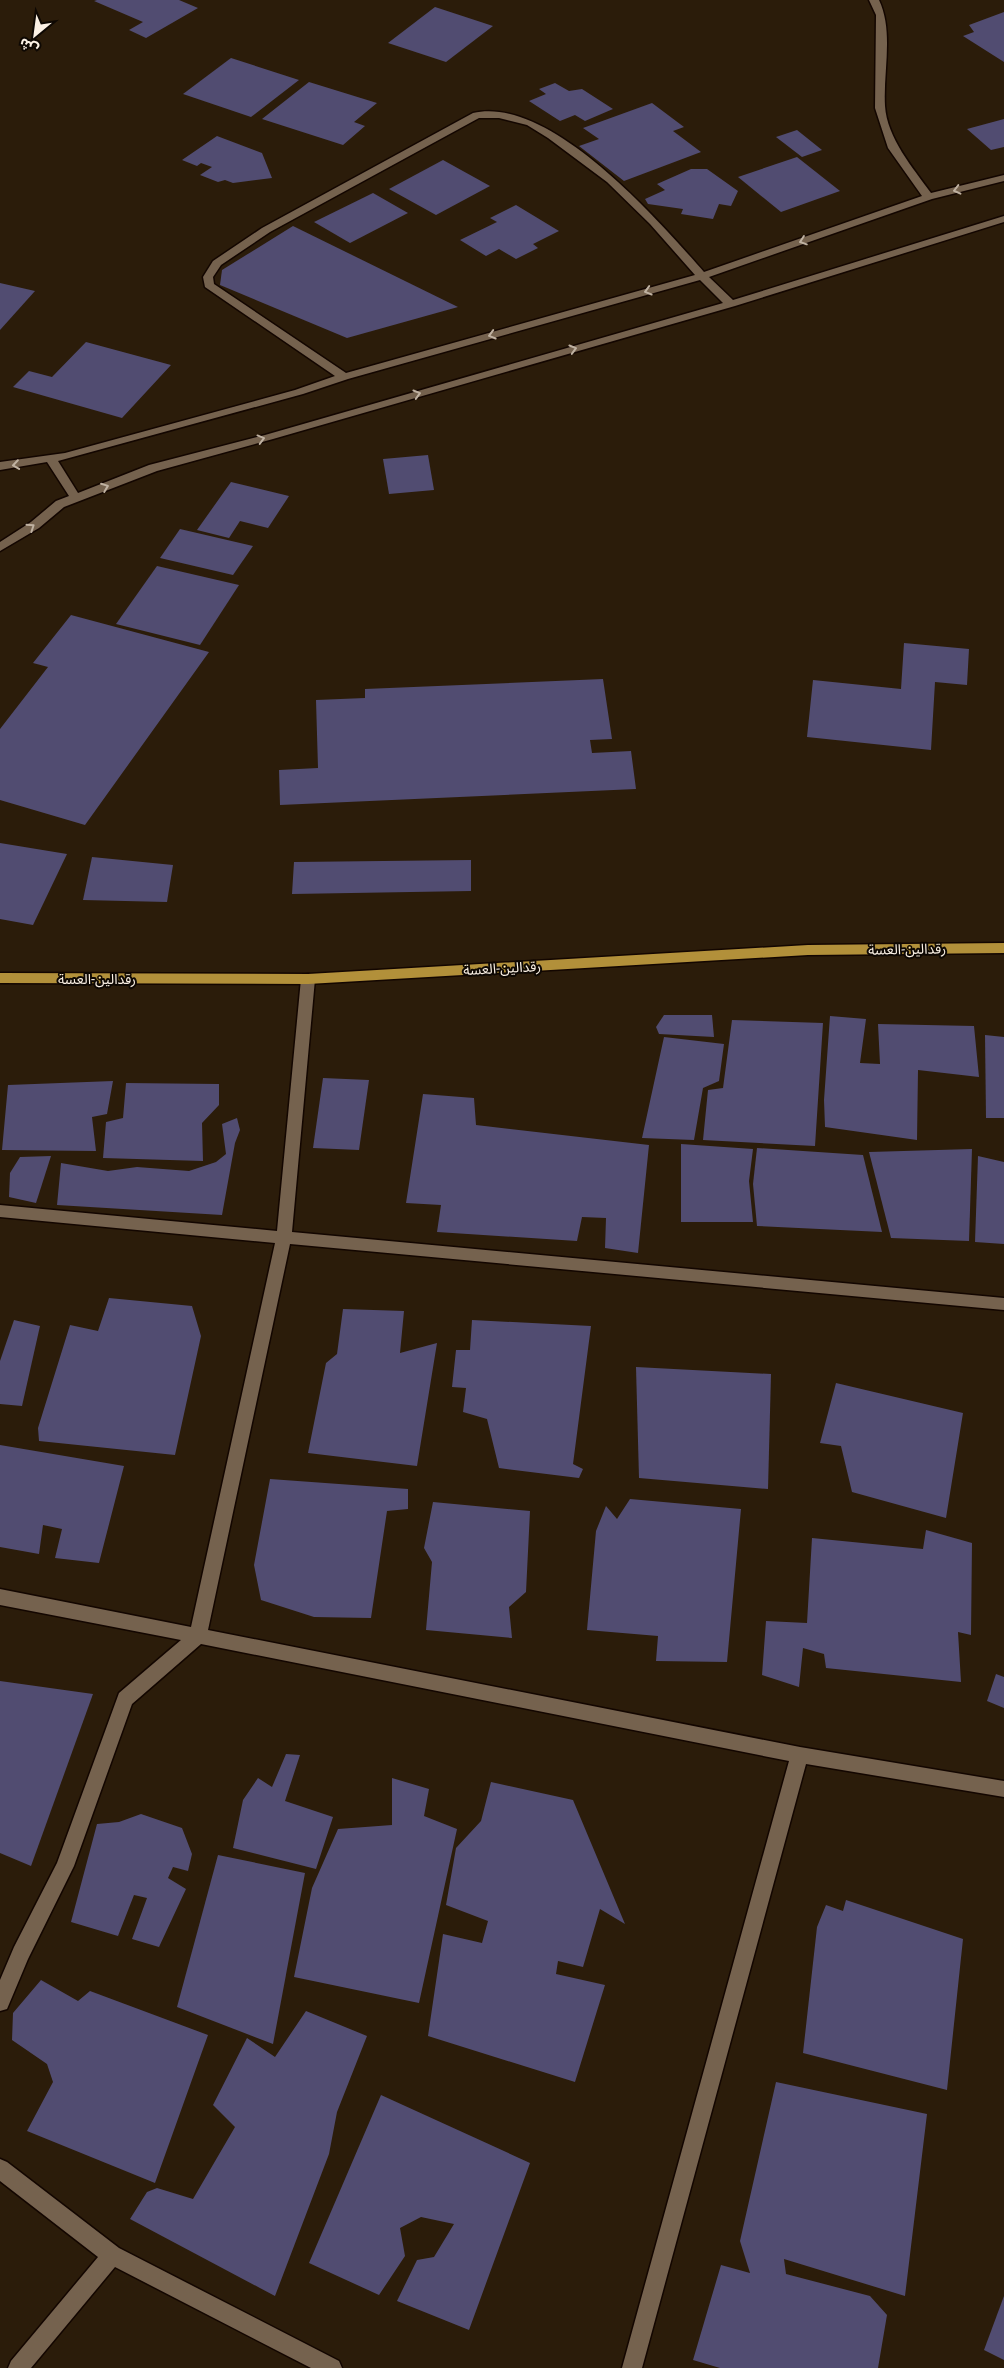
<svg xmlns="http://www.w3.org/2000/svg" width="1004" height="2368" viewBox="0 0 1004 2368" font-family="Ubuntu,'Noto Sans Arabic',sans-serif">
<style>
.building{fill:#514c71}
.lines{fill:none;stroke-linecap:round;stroke-linejoin:round}
.minor-casing{stroke:#130600;stroke-width:3}
.major-casing{stroke:#130600;stroke-width:3}
.minor{fill:#75624e;fill-rule:evenodd}
.major{fill:#b2903a;fill-rule:evenodd}
.oneway{stroke:#bfb1a1}
.labels{text-anchor:middle;dominant-baseline:central;stroke-width:4;stroke-linejoin:round;paint-order:stroke}
.street-label{font-size:14px;fill:#fbf1e5;stroke:#0e0803}
</style>
<rect width="100%" height="100%" fill="#2b1c0a"/>
<g class="building">
<path d="M97 0H179L198 8 146 38 129 30 143 22 94 1Z"/>
<path d="M435 7 493 26 446 62 388 43Z"/>
<path d="M1004 12V62L963 36 974 32 969 25Z"/>
<path d="M231 58 299 80 251 117 183 94Z"/>
<path d="M309 82 377 103 354 122 365 126 343 145 262 119Z"/>
<path d="M555 83 569 91 582 89 613 109 585 121 575 115 560 121 529 101 546 94 539 89Z"/>
<path d="M652 103 684 127 673 131 701 152 624 181 579 146 599 139 583 128Z"/>
<path d="M1004 119V147L991 150 967 129Z"/>
<path d="M797 130 822 150 802 157 776 137Z"/>
<path d="M217 136 262 153 272 178 233 183 225 180 218 182 200 175 212 167 201 163 197 166 182 160Z"/>
<path d="M797 157 840 191 781 212 738 177Z"/>
<path d="M443 160 490 186 436 215 389 189Z"/>
<path d="M691 169H707L738 191 731 206 719 204 713 219 681 214 683 209 648 204 645 199 665 190 657 184Z"/>
<path d="M373 193 408 213 350 243 314 222Z"/>
<path d="M516 205 559 231 533 244 538 248 516 259 499 249 486 256 460 240 497 222 490 218Z"/>
<path d="M293 226 458 307 347 338 220 285 222 270Z"/>
<path d="M0 283 35 291 0 330Z"/>
<path d="M86 342 171 365 122 418 13 387 29 371 52 377Z"/>
<path d="M428 455 434 490 389 494 383 459Z"/>
<path d="M231 482 289 496 268 528 240 521 229 538 197 530Z"/>
<path d="M180 529 253 546 233 575 160 558Z"/>
<path d="M157 566 239 585 200 645 116 624Z"/>
<path d="M71 615 209 652 85 825 0 800V729L48 667 33 663Z"/>
<path d="M904 643 969 649 967 685 935 682 931 750 807 737 813 680 901 689Z"/>
<path d="M603 679 612 739 590 740 592 753 631 751 636 789 280 805 279 770 318 768 316 700 365 698V689Z"/>
<path d="M0 843 67 854 33 925 0 919Z"/>
<path d="M92 857 173 865 167 902 83 900Z"/>
<path d="M471 860V891L292 894 294 862Z"/>
<path d="M664 1015H712L714 1037 659 1034 656 1027Z"/>
<path d="M830 1016 866 1019 860 1063 880 1064 878 1024 974 1026 979 1077 918 1070 917 1140 825 1127 824 1100Z"/>
<path d="M732 1020 823 1023 815 1146 703 1140 708 1090 723 1088Z"/>
<path d="M985 1035 1004 1037V1118H986Z"/>
<path d="M664 1037 724 1044 719 1081 703 1088 694 1140 642 1138Z"/>
<path d="M323 1078 369 1080 359 1150 313 1148Z"/>
<path d="M113 1081 107 1114 92 1117 96 1151 2 1150 8 1085Z"/>
<path d="M126 1083 219 1084V1105L202 1123 203 1161 103 1158 106 1122 123 1118Z"/>
<path d="M423 1094 474 1098 476 1125 649 1145 638 1253 605 1248 606 1218 582 1217 577 1241 437 1232 441 1205 406 1203Z"/>
<path d="M237 1118 240 1130 235 1143 222 1215 57 1205 61 1163 108 1171 137 1167 189 1171 216 1162 226 1154 222 1124Z"/>
<path d="M681 1144 753 1149 749 1181 753 1222H681Z"/>
<path d="M757 1148 863 1155 882 1232 757 1226 753 1184Z"/>
<path d="M972 1149 969 1241 891 1238 869 1152Z"/>
<path d="M51 1156 36 1203 9 1197 10 1173 20 1157Z"/>
<path d="M978 1156 1004 1162V1244L975 1242Z"/>
<path d="M109 1298 192 1306 201 1336 175 1455 39 1441 38 1428 70 1325 98 1331Z"/>
<path d="M343 1309 404 1311 400 1353 437 1343 417 1466 308 1453 326 1363 337 1354Z"/>
<path d="M14 1320 40 1326 22 1406 0 1404V1361Z"/>
<path d="M472 1320 591 1326 573 1464 583 1469 579 1478 499 1468 487 1419 463 1412 466 1388 452 1387 456 1350H470Z"/>
<path d="M636 1367 771 1374 768 1489 639 1478Z"/>
<path d="M836 1383 963 1413 946 1518 852 1492 841 1446 820 1443Z"/>
<path d="M0 1445 124 1466 99 1563 55 1558 62 1529 43 1525 39 1554 0 1547Z"/>
<path d="M270 1479 408 1489V1509L387 1511 371 1618 314 1617 261 1600 254 1565Z"/>
<path d="M630 1499 741 1509 727 1662 656 1661 658 1636 587 1630 596 1531 606 1506 617 1519Z"/>
<path d="M433 1502 530 1511 526 1592 509 1607 512 1638 426 1630 432 1562 424 1548Z"/>
<path d="M926 1530 972 1543 971 1635 958 1632 961 1682 826 1668 824 1654 803 1648 799 1687 762 1675 766 1621 807 1623 812 1538 923 1549Z"/>
<path d="M996 1674 1004 1677V1708L987 1701Z"/>
<path d="M0 1681 93 1694 31 1866 0 1853Z"/>
<path d="M286 1754 300 1755 285 1801 333 1817 316 1869 233 1848 243 1800 258 1778 272 1787Z"/>
<path d="M392 1778 429 1789 424 1816 457 1829 419 2003 294 1977 312 1888 338 1829 392 1825Z"/>
<path d="M491 1782 573 1800 625 1924 600 1909 583 1967 558 1961 556 1974 605 1985 575 2082 428 2036 443 1934 482 1943 488 1921 446 1905 456 1848 481 1821Z"/>
<path d="M141 1814 182 1828 192 1854 188 1871 173 1867 168 1878 186 1889 159 1947 132 1939 147 1898 134 1895 118 1936 71 1922 97 1824 119 1822Z"/>
<path d="M218 1855 305 1873 273 2044 177 2007Z"/>
<path d="M846 1900 963 1939 947 2090 803 2053 817 1927 826 1905 843 1911Z"/>
<path d="M41 1980 78 2001 90 1991 208 2035 155 2183 27 2131 53 2082 47 2064 12 2040 13 2013Z"/>
<path d="M306 2011 367 2036 337 2112 329 2154 275 2296 130 2219 147 2192 157 2188 193 2199 235 2127 213 2105 247 2038 275 2057Z"/>
<path d="M776 2082 927 2114 905 2296 784 2259 786 2274 870 2296 887 2315 878 2368H720L693 2360 721 2265 750 2273 740 2241Z"/>
<path d="M381 2095 530 2163 469 2330 397 2301 417 2260 434 2257 454 2224 421 2217 400 2228 405 2256 379 2295 309 2263Z"/>
<path d="M1004 2296V2360L984 2350Z"/>
</g>
<g class="lines">
<g class="minor-casing">
<g id="minor">
<path d="M869 0H879C894 32 883 71 885 106 887 138 913 168 931 193L1004 175V181L932 199 709 277 733 300 1004 216V222L735 306 273 439 157 471 64 507 39 528 0 551V542L31 522 56 501 69 496 47 462 0 470V462L65 453 295 390 335 376 205 287 203 277 213 261 262 228 473 113C550 95 658 220 704 272L922 196 888 148 875 108 876 15ZM479 118H499L527 125 548 138 607 182 650 224 695 275 346 373 214 284 213 277 221 265 270 232ZM700 280 723 303 265 435 149 465 78 493 58 461 303 394 348 379Z"/>
<path d="M308 974 313 975 315 979 292 1232 1004 1298V1310L290 1244 208 1630 800 1747 1004 1781V1797L806 1764 642 2368H622L789 1761 201 1644 132 1704 74 1866 28 1959 7 2009 0 2011V1980L14 1947 57 1863 119 1693 181 1640 0 1605V1589L191 1627 275 1243 0 1217V1205L277 1231 301 979 303 975Z"/>
<path d="M0 2159 7 2162 119 2248 339 2361 342 2368H311L115 2267 31 2368H8L11 2361 98 2257 0 2181Z"/>
</g>
</g>
<g class="major-casing">
<path id="major" d="M1004 943V953L808 955 308 984 0 983V973L308 974 808 945Z"/>
</g>
<use href="#minor" class="minor"/>
<use href="#major" class="major"/>
</g>
<defs><path id="oneway-chevron" d="M-2-3.5L2.5 0L-2 3.5" fill="none" stroke-width="1.6" stroke-linecap="round" stroke-linejoin="round" transform="scale(1.25)"/></defs>
<g class="oneway">
<use href="#oneway-chevron" transform="translate(957 190) rotate(166)"/>
<use href="#oneway-chevron" transform="translate(803 241) rotate(161)"/>
<use href="#oneway-chevron" transform="translate(648 291) rotate(164)"/>
<use href="#oneway-chevron" transform="translate(492 335) rotate(164)"/>
<use href="#oneway-chevron" transform="translate(573 349) rotate(-16)"/>
<use href="#oneway-chevron" transform="translate(417 394) rotate(-16)"/>
<use href="#oneway-chevron" transform="translate(261 439) rotate(-15)"/>
<use href="#oneway-chevron" transform="translate(16 465) rotate(172)"/>
<use href="#oneway-chevron" transform="translate(105 487) rotate(-21)"/>
<use href="#oneway-chevron" transform="translate(31 527) rotate(-34)"/>
</g>
<g class="labels">
<g class="street-label">
<text transform="translate(907 949) rotate(-1)">رقدالين-العسة</text>
<text transform="translate(502 968) rotate(-3)">رقدالين-العسة</text>
<text x="97" y="979">رقدالين-العسة</text>
</g>
</g>
<g transform="translate(35 35) rotate(209)" stroke="#0e0803" stroke-width="4" paint-order="stroke">
<path d="M0-4L9 19L0 12L-9 19Z" fill="#fbf1e5"/>
<text y="-8" font-size="14" font-weight="bold" text-anchor="middle" fill="#fbf1e5">ش</text>
</g>
</svg>
